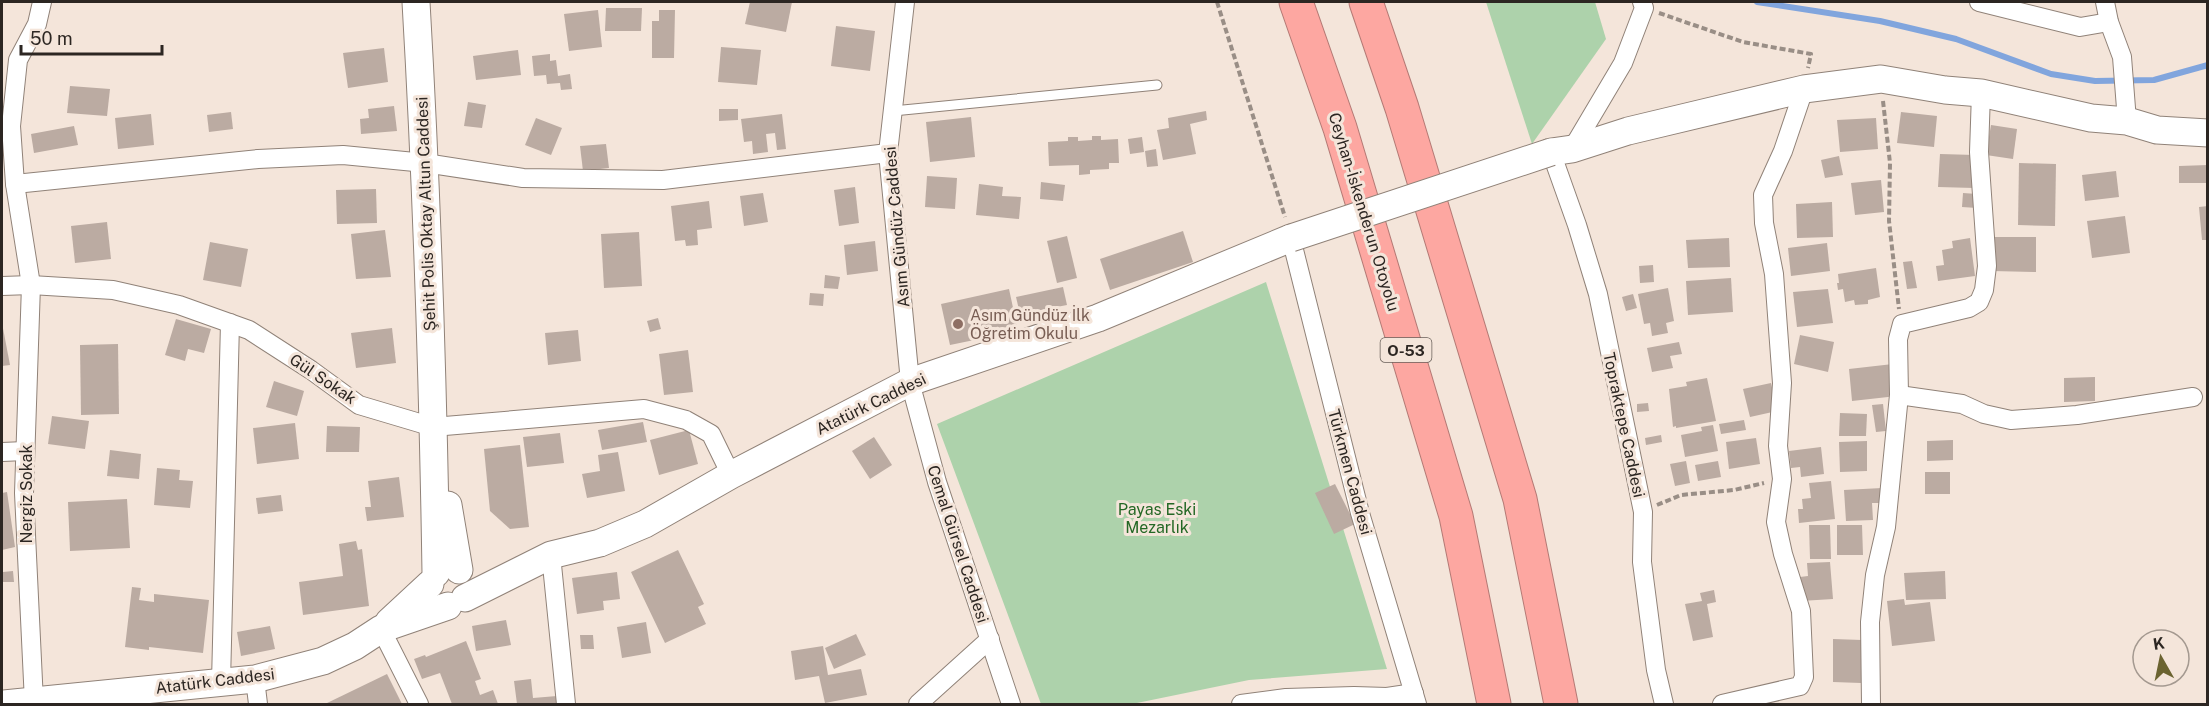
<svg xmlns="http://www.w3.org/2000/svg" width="2209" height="706" viewBox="0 0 2209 706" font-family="'Public Sans',sans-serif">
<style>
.green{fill:#add2ab}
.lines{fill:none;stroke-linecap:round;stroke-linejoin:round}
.stream{stroke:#81a5dd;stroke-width:6}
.building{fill:#bbaba2}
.lane-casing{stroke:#908278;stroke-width:11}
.street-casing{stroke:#908278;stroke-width:20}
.secondary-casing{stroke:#908278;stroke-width:29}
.highway-casing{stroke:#b47a75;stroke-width:35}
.path{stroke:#998e86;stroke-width:4;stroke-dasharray:6 3;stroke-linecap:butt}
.lane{stroke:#fff;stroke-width:9}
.street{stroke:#fff;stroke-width:18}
.secondary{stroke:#fff;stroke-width:27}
.highway{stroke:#fda7a1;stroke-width:33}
.secondary-bridge-casing{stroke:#908278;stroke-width:29;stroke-linecap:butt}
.secondary-bridge{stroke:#fff;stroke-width:27}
.education-dot{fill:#8d6e63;stroke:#f4e5da;stroke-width:2}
.labels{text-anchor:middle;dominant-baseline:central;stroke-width:6;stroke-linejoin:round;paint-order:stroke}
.shield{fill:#f4e5da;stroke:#685f59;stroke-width:1.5}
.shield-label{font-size:15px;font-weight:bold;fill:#2c2622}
.street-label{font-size:16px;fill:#2c2622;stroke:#f4e5da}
.education-label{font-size:16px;fill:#785e54;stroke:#f4e5da;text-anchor:start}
.park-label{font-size:16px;fill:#246825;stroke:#f4e5da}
</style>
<rect width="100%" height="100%" fill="#f4e5da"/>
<g class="green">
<path d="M1486 2H1595L1606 39 1532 144Z"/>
<path d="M1266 282 1387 669 1249 680 1132 704H1041L937 424Z"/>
</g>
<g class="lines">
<path class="stream" d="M1757 2 1880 21 1956 39 2051 74 2095 81 2154 80 2208 65"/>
</g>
<g class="building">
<path d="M750 2H792L786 32 745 24Z"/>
<path d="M606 8H642L641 31H605Z"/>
<path d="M598 10 602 47 569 51 564 14Z"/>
<path d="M659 10H675L674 58H652V21H659Z"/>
<path d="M836 26 875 31 870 71 831 66Z"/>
<path d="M721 47 761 50 757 85 718 82Z"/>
<path d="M384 48 388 82 348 88 343 53Z"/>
<path d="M518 50 521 75 476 80 473 56Z"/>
<path d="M550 54V61L556 60 558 76 570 74 572 89 561 90 560 83 547 84 546 75 534 76 532 56Z"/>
<path d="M70 86 110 89 107 116 67 113Z"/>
<path d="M468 102 486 105 482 128 464 126Z"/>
<path d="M394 106 397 131 361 134 360 119 369 118 368 109Z"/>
<path d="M719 109H738V120L719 121Z"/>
<path d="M1206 111 1207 120 1190 124 1196 154 1163 160 1157 130 1169 128 1168 118Z"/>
<path d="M231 112 233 129 209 132 207 115Z"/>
<path d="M1901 112 1937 116 1934 147 1897 143Z"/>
<path d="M151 114 154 145 118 149 115 118Z"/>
<path d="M782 114 786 149 777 150 775 133 766 134 768 152 753 154 752 141 744 142 741 119Z"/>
<path d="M971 117 975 157 930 162 926 122Z"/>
<path d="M536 118 562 128 551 155 525 145Z"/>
<path d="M1876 118 1878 149 1840 152 1837 120Z"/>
<path d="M1991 125 2017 129 2013 159 1986 155Z"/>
<path d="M74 126 78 145 34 153 31 134Z"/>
<path d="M1092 136H1101V140L1118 139 1119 163H1109V169L1090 170V174L1079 175V165L1049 166 1048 142 1068 141V137H1078V141L1092 140Z"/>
<path d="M1142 137 1144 152 1130 154 1128 139Z"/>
<path d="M606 144 609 168 583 171 580 146Z"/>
<path d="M1156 149 1158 166 1147 167 1145 151Z"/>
<path d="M1940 154 1975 155 1974 188 1938 187Z"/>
<path d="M1839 156 1843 175 1825 178 1821 160Z"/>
<path d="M2019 163 2056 164 2055 226 2018 225Z"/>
<path d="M2208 165V183H2179V166Z"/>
<path d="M2116 171 2119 197 2085 201 2082 175Z"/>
<path d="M927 176 957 178 955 209 925 207Z"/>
<path d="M1881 180 1884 212 1855 215 1851 183Z"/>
<path d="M1041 182 1065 185 1063 201 1040 199Z"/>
<path d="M979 184 1003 187 1002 196 1021 197 1019 219 976 215Z"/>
<path d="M855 187 859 223 839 226 834 190Z"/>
<path d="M376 189 377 223 337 224 336 190Z"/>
<path d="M763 193 768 222 744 226 740 196Z"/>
<path d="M1963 193 1977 194V208L1962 207Z"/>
<path d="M709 201 712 228 697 230 698 245 686 246 685 240 675 241 671 206Z"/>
<path d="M1832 202 1833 237 1797 238 1796 204Z"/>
<path d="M2208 206V240H2202L2199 207Z"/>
<path d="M2125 216 2130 253 2092 258 2087 221Z"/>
<path d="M107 222 111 259 75 263 71 226Z"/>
<path d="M385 230 391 277 356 279 351 234Z"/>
<path d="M1183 231 1193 262 1110 290 1100 259Z"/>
<path d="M639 232 642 286 604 288 601 234Z"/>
<path d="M1067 236 1077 278 1057 283 1047 241Z"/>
<path d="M1992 237H2036V272L1992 271Z"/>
<path d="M1729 238 1730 267 1688 268 1686 240Z"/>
<path d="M1970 238 1975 276 1938 281 1936 266 1944 265 1942 250 1953 248 1952 241Z"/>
<path d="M875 241 878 271 847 275 844 245Z"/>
<path d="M210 242 248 249 241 287 203 280Z"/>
<path d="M1827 243 1830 271 1791 276 1788 248Z"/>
<path d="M1912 261 1917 288 1907 289 1903 262Z"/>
<path d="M1653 265 1654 282 1640 283 1639 266Z"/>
<path d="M1876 268 1880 297 1868 300V304L1855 305 1854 300 1845 302 1843 289 1838 290 1837 283H1839L1838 274Z"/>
<path d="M825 275 840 277 838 289 824 288Z"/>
<path d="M1731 278 1733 312 1688 315 1686 281Z"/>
<path d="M1063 287 1067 305 1020 314 1016 297Z"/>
<path d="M1668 288 1674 321 1666 323 1668 333 1652 336 1650 323 1644 324 1638 294Z"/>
<path d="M1009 289 1018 331 950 345 941 304Z"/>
<path d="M1828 289 1833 323 1797 327 1793 292Z"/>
<path d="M810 293 824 294 823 306 809 305Z"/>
<path d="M1633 294 1637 308 1626 311 1622 297Z"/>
<path d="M658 318 661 329 650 332 647 321Z"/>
<path d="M176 319 211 329 204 353 188 349 185 361 165 355Z"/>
<path d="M2 323 10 365 2 366Z"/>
<path d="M392 328 396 363 356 368 351 333Z"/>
<path d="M578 330 581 361 548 365 545 333Z"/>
<path d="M1800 335 1834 342 1828 372 1794 364Z"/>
<path d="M1679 342 1682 354 1670 356 1673 368 1652 372 1647 348Z"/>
<path d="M118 344 119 414 81 415 80 345Z"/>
<path d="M688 350 693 392 664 395 659 354Z"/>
<path d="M1893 364 1897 396 1852 401 1849 369Z"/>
<path d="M2095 377V401L2064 402V378Z"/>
<path d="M1707 378 1716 421 1676 428V426L1673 427 1669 389 1687 386 1686 382Z"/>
<path d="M274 381 304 391 297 416 266 407Z"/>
<path d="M1771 383 1777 411 1750 417 1743 389Z"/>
<path d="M1648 403 1649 411 1637 412V404Z"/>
<path d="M1883 404 1886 431 1876 432 1872 405Z"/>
<path d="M1840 413 1867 414 1866 436H1839Z"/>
<path d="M52 416 89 421 85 449 48 444Z"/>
<path d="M1744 420 1746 430 1721 434 1719 424Z"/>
<path d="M643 422 647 442 602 450 598 430Z"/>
<path d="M295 423 299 459 257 464 253 428Z"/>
<path d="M1713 425 1718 451 1685 457 1681 435 1702 431 1701 427Z"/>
<path d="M327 426 360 427 359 452H326Z"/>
<path d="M689 430 698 464 659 475 650 440Z"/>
<path d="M560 433 564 463 527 467 523 437Z"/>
<path d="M1661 435 1662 442 1646 445 1645 438Z"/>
<path d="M874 437 892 465 870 479 852 451Z"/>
<path d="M1756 438 1760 464 1729 469 1726 442Z"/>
<path d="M1953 440V460L1927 461V441Z"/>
<path d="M1867 441V471L1840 472 1839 442Z"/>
<path d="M520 445 529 527 510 529 490 511 484 449Z"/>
<path d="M1821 447 1824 474 1801 477 1800 467 1791 468 1789 451Z"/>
<path d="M110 450 141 454 139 479 107 476Z"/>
<path d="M618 452 625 491 587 498 582 474 600 471 598 455Z"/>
<path d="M1686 461 1690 483 1675 486 1670 464Z"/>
<path d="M1718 461 1721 477 1698 481 1695 465Z"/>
<path d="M157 468 180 470 179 480 193 481 190 508 154 505Z"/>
<rect x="1925" y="472" width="25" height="22"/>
<path d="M399 477 404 517 367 521 365 507H371L368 481Z"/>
<path d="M1831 481 1835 519 1799 523 1798 509H1803L1802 499 1811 498 1809 483Z"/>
<path d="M1335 484 1355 524 1334 534 1315 493Z"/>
<path d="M1882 488V503H1872L1873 520 1846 521 1844 490Z"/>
<path d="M7 492 15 547 2 550V493Z"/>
<path d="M281 495 283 511 258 514 256 498Z"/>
<path d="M127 499 130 548 70 551 68 502Z"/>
<path d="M1809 525H1830L1831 559H1810Z"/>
<path d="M1837 525H1862L1863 555H1837Z"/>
<path d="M356 541 358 550 362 549 369 606 303 615 299 582 343 576 339 544Z"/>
<path d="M678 550 704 604 698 607 706 624 665 643 631 572Z"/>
<path d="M1830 562 1833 599 1801 601 1800 577 1808 576 1807 563Z"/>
<path d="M13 571 14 582H3V572Z"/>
<path d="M1945 571 1946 599 1906 600 1904 573Z"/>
<path d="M617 572 620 599 603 601 604 610 577 614 572 578Z"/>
<path d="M132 587 141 588 139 600 154 602V594L209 600 203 653 149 647V650L125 647Z"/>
<path d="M1714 590 1716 602 1707 604 1713 637 1693 641 1685 604 1702 601 1700 593Z"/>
<path d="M1904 599 1905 605 1930 602 1935 641 1892 646 1887 601Z"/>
<path d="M506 620 511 645 476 651 472 626Z"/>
<path d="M646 622 651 653 622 658 617 627Z"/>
<path d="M270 626 275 649 241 656 237 632Z"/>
<path d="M856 634 866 655 834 669 825 648Z"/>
<path d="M580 635H593L594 649H581Z"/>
<path d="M1833 639 1862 640 1861 683 1833 682Z"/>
<path d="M466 641 481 679 475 681 480 695 493 690 498 704H452L440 673 422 679 414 659 425 655 426 657Z"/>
<path d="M823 646 828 675 861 669 867 695 825 703 819 676 795 680 791 651Z"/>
<path d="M387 674 402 704H325Z"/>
<path d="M531 679 533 698 557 696 558 704H517L514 681Z"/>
</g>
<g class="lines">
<g class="lane-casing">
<path id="lane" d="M893 111 1157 85"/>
</g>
<g class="street-casing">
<g id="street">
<path d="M905 2 888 153 910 382 937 482 1011 704"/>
<path d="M1979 2 2080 27 2109 22"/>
<path d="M2105 2 2109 22 2122 57 2127 121"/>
<path d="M1572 149 1623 63 1644 8 1642 2"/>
<path d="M1551 152 1577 225 1598 294 1643 512 1642 562 1656 670 1664 704"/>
<path d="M15 184 258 159 343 155 425 163 523 178 663 180 888 153"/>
<path d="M1291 238 1360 513 1417 704"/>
<path d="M2 286 31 285 113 290 179 305 249 330 311 370 359 405 433 427 644 409 686 420 711 434 731 475"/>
<path d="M1899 395 1962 404 1984 414 2011 420 2077 415 2193 397"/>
<path d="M2 452 25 451"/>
<path d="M551 555 566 704"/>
<path d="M381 629 419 704"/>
<path d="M255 679 258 704"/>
<path d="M221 682 230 323"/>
<path d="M34 702 24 493 31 285 15 184 11 126 18 60 37 24 42 2"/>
<path d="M918 704 990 639"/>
<path d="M1241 704 1286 698 1354 696 1387 697 1414 693"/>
<path d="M1722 704 1800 686 1804 677 1801 611 1783 554 1776 522 1782 479 1778 446 1782 383 1774 274 1764 223 1763 195 1783 151 1804 89"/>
<path d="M1871 704 1870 622 1875 575 1886 527 1899 395 1898 339 1902 324 1969 308 1979 302 1984 290 1987 266 1979 152 1981 93"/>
</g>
</g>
<g class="secondary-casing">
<g id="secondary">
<path d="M416 2C427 192 433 382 436 573"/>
<path d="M1551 152 1572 149 1628 131 1804 89 1881 79 1945 90 1981 93 2091 118 2127 121 2157 130 2208 133"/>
<path d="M448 505 459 570"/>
<path d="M465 598 551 555 600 543 645 524 731 475 910 382 1098 318 1291 238"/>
<path d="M389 622 430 584"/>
<path d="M4 704 255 679 323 661 355 646 381 629 448 606"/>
</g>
</g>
<g class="highway-casing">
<g id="highway">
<path d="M1296 2 1340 128 1456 516 1494 704"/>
<path d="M1366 2 1402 108 1520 499 1561 704"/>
</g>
</g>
<g class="path">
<path d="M1217 2 1285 217"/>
<path d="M1659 13 1743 42 1811 54 1808 68"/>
<path d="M1883 101 1890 163 1889 221 1899 309"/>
<path d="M1657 505 1681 495 1734 490 1764 483"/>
</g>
<use href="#lane" class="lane"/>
<use href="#street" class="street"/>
<use href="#secondary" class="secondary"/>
<use href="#highway" class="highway"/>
<g class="secondary-bridge-casing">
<path id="secondary-bridge" d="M1291 238 1551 152"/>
</g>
<use href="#secondary-bridge" class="secondary-bridge"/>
</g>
<circle class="education-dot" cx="958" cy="324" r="6"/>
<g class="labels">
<rect class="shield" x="1380.5" y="338" width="51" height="24" rx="4.5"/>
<g class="shield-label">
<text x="1406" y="350">O-53</text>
</g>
<g class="street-label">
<text transform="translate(1364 212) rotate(73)">Ceyhan-İskenderun Otoyolu</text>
<text transform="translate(426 214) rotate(-92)">Şehit Polis Oktay Altun Caddesi</text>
<text transform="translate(897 227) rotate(-95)">Asım Gündüz Caddesi</text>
<text transform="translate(323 379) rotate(34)">Gül Sokak</text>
<text transform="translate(871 404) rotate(-26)">Atatürk Caddesi</text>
<text transform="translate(1624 425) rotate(78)">Topraktepe Caddesi</text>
<text transform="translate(1350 472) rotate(75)">Türkmen Caddesi</text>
<text transform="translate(26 494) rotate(-90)">Nergiz Sokak</text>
<text transform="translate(958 544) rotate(72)">Cemal Gürsel Caddesi</text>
<text transform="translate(215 681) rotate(-7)">Atatürk Caddesi</text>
</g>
<g class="education-label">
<text x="970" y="315">Asım Gündüz İlk<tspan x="970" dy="18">Öğretim Okulu</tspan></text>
</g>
<g class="park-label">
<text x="1157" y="509">Payas Eski<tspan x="1157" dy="18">Mezarlık</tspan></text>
</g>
</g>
<rect width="2209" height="706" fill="none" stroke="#2c2622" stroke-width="6"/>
<g transform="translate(2161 658) rotate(351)"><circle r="28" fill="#f4e5da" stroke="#a49990" stroke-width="1.5"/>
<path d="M0-4.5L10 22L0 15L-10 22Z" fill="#6b6330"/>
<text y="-9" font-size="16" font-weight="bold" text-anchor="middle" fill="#2c2622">K</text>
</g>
<path d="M21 45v9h141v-9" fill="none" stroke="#2c2622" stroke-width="3"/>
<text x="30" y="45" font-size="18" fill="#2c2622" stroke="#f4e5da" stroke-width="4.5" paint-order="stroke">50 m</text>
</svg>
